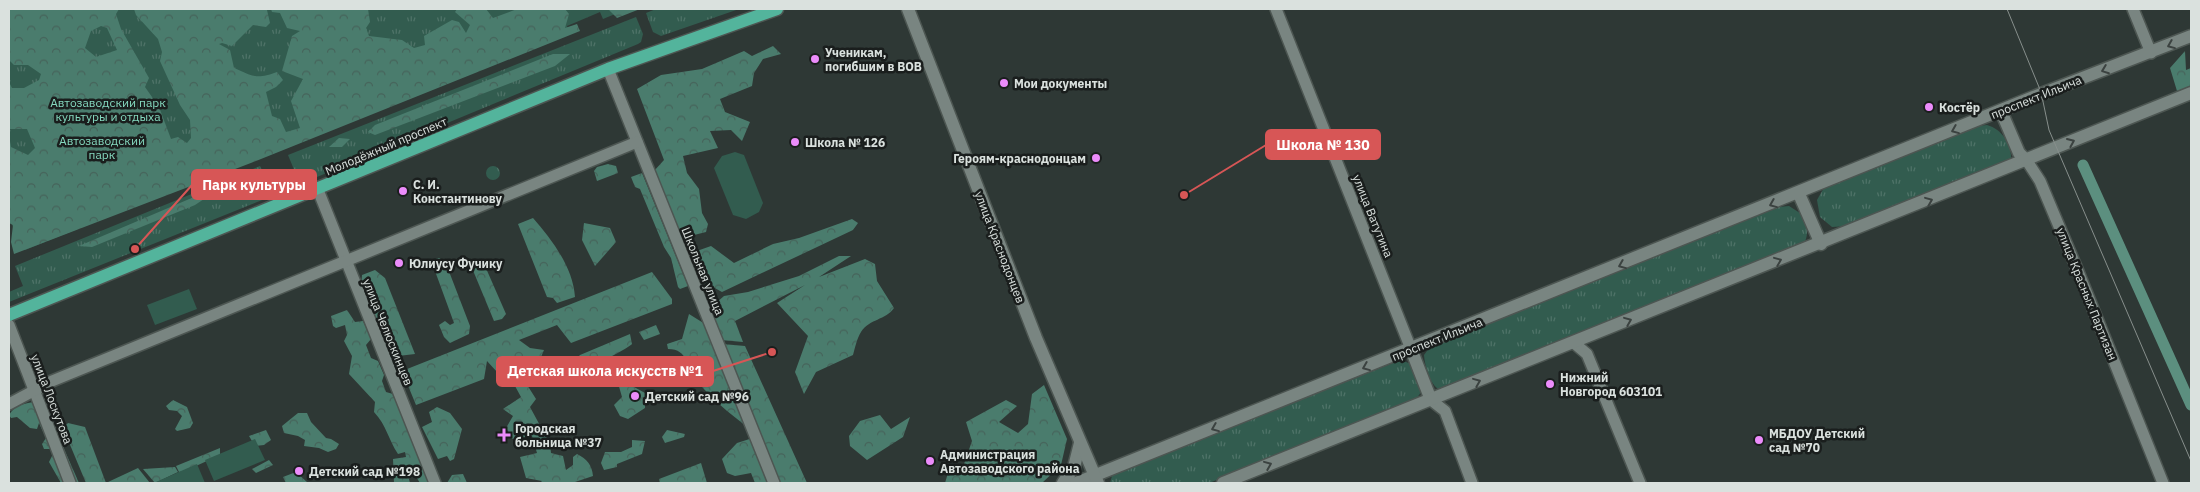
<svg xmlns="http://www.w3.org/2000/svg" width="2200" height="492" viewBox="0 0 2200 492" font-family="'IBM Plex Sans',sans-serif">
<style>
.grass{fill:url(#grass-tufts)}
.forest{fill:url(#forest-crowns);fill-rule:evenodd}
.pitch{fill:#325c4f}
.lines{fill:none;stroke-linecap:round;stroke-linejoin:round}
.canal{stroke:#5c8f7f;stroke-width:11}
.minor-casing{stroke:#4d5652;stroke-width:14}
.tertiary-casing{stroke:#4d5652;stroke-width:15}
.secondary-casing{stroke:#4d5652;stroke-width:15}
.primary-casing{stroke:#4d5652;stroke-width:15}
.minor{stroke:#798581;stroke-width:11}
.tertiary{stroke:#798581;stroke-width:12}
.secondary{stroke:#798581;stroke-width:12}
.primary{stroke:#53b49c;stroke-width:12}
.tram{stroke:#878f8c;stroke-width:1}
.oneway{stroke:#3b4240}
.poi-dot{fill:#ec8cfb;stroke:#1a1e1d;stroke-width:2}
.labels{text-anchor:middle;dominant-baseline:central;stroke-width:5;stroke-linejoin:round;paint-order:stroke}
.poi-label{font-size:12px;font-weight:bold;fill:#dae1de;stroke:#1a1e1d;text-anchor:start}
.street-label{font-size:12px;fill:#dae1de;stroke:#1a1e1d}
.park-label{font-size:12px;fill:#85d9bf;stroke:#1a1e1d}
.leader{fill:none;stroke:#d75656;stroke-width:2}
.callout-dot{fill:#d75656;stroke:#1a1e1d;stroke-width:2}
.callout{fill:#d75656;stroke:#d75656;stroke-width:2}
.callout-label{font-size:14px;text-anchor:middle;font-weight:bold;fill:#fff}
</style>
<defs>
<pattern id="grass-tufts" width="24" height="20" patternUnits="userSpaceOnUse" patternTransform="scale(1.25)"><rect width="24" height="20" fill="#325c4f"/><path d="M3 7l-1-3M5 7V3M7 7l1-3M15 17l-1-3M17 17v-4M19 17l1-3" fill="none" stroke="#4f7368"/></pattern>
<pattern id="forest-crowns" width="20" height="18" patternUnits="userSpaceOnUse" patternTransform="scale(1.25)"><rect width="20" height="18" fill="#4a7c6d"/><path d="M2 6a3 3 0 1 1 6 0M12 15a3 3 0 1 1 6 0" fill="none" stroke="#46635a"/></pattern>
</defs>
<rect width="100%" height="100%" fill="#2e3835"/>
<g class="grass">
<path d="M9 9H627L603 19 600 12 567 26 569 32 25 250 9 219Z"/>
<path d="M656 9H739L661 36 653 32 646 13Z"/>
<path d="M636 17 643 34 641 42 638 44 300 184 288 155Z"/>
<path d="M1987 125C2002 129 2012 145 2011 160L1848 226 1832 227 1820 217 1817 200 1825 186 1978 126Z"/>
<circle cx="493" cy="173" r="7"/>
<path d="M260 166 265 177 284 169 292 188 9 302V292L23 286 15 266Z"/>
<path d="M1789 206 1803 215C1807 228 1810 235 1802 247L1440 390C1430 385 1425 367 1424 355L1430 347 1779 207Z"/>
<path d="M1401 360 1411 364 1421 392 1415 401 1209 483H1110L1112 476 1119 471Z"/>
</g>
<g class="forest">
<path d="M9 9H119L116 14 121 29 149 78 145 87 159 107 171 139 178 137 187 143 191 138 190 120 180 105 160 61 162 52 158 39 136 15 134 9 267 10 270 23 266 27 253 25 232 46 222 43 219 44 230 50 234 68C253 76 256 80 277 72L283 80 276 87 266 92 272 116 280 119 286 132 300 128 291 101 303 79 282 71 292 36 300 31 287 28 280 13 272 12 271 9H368L370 22 366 28 369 36 402 40 414 48 425 45 424 36 452 20 459 22 466 33 470 25 455 12 457 9H486L493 18 517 9H565L569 14 565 28 577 24 580 31 256 161 14 254 11 242 13 225 9 223V135L11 147 28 155 35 148 27 129H9V82L12 88H24L39 80 41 74 28 65H14L9 60ZM101 26 107 28 117 50 96 57 85 48 91 31Z"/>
<path d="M608 9H640L617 18Z"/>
<path d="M773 46 781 54 763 59 754 73 752 86 720 99 725 112 750 122 742 141 731 130 710 131 718 148 683 156 687 173 699 189 702 213 708 224 706 232 678 239 654 171 664 160 637 89 661 75 702 69 744 51 752 56Z"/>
<path d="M2185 51 2186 70 2191 68V86L2177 91 2170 68Z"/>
<path d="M553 54H570L555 66 375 135 368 132 375 125Z"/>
<path d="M339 138 350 139 342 147H329Z"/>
<path d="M608 164 616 166 618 173 597 181 594 171 597 167Z"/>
<path d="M642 173 688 286 680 289 678 287 671 258 664 247 640 189 635 187 631 177Z"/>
<path d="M194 197 204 199 195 205 92 247 79 246Z"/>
<path d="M533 218C552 240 573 267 575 297L557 303 553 298 547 297 518 224Z"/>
<path d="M852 219 858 223 853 230 722 292 691 275 694 252 711 246 734 263 773 244 799 238Z"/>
<path d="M584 223 610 228 616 242 595 266 582 240Z"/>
<path d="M839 256H851L819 277 865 259 875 264 877 281 894 308C886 320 869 319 861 332 857 338 855 348 853 355L816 372 804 394 795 372 808 336 777 303 805 285 735 321 743 342 721 340 708 310 724 296 748 292 799 276Z"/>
<path d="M439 258 445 261 470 326 469 334 450 343 444 337 439 325 445 321 450 325 454 323 431 260Z"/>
<path d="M485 266 506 314 502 319 494 321 472 268Z"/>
<path d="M375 270 385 278 415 354 398 356 385 349 361 288 362 275Z"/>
<path d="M652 272 672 299V304L571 343 557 325 519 340 530 348 544 350 541 357 498 373 487 361 484 379 416 405 402 371Z"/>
<path d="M347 310 355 322 363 321 371 339 366 345 371 358 378 361 384 375 382 381 386 392 393 394 429 483H420L415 475 409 479 410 483H394L393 459 406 457 405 452 398 454C388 439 387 426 374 412L375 402 349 374 352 356 344 341 347 335 345 325 336 328 333 326 331 316Z"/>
<path d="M689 314 705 324 711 343 745 346 807 483H755L751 473 735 476 727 473 722 459 737 443 759 436C738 420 714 402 697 381 686 368 689 349 668 349L667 344 682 339Z"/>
<path d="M656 325 660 334 644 340 639 332Z"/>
<path d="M630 334 632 344C630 347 592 367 587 368 579 369 575 369 568 373L564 370 558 372 557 377 545 374 543 368C557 361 567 369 580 355Z"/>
<path d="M624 364 634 387 645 393V408L628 419 620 416 614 405 622 397 614 369Z"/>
<path d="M524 380 536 399 530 407 550 444 551 453 563 456 566 470 573 465V457L577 454C587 459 592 465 593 476L572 483H540L542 481 526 478 520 457 537 453 532 436 512 439 506 428 513 416 503 409 521 397 515 386Z"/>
<path d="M1044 385 1067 439 1061 465 1042 483H945L948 473 963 467 972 441 966 422 1006 400 1017 406 999 422 1018 433 1028 424 1032 394Z"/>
<path d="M173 400 187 407 193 423 190 428 177 431 175 429 182 416 177 411 169 410 166 406Z"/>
<path d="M35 402 50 417 79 483H61L49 462 53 454 50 449H44L42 444 46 438 39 423 37 429 30 428 17 417 11 418 9 415C14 406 24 403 35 402Z"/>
<path d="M437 407 450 413 462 429 454 459 450 461 447 456 438 459 422 427 432 422 429 412Z"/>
<path d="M298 413H307L311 422 326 438 331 439 339 444 336 449 328 452 319 448 304 446 305 440 298 436 284 433 282 426Z"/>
<path d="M880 415 891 429 910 417 903 437 867 460 850 446 849 436 860 421Z"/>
<path d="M68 423 85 427 106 483H86L63 428Z"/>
<path d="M266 430 271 440 264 445 255 446 249 436Z"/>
<path d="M667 430 685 434 684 437 665 443 662 437Z"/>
<path d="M632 440 645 441 642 454 617 464V467L604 470 601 463 605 452H621L632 447Z"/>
<path d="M220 448V455L185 471 179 472 176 466Z"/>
<path d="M269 460 273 465 256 473 252 469Z"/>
<path d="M701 463 707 483H660L659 479Z"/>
<path d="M175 467 178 472 155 483 143 469Z"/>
<path d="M138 468 150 483H109L108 482Z"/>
<path d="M296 472 308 483H286L283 477Z"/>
<path d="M463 474 467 483H447L452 475Z"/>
</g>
<g class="pitch">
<path d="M735 152 744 155 763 203 759 212 746 219 733 215 714 168 722 156Z"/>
<path d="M189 289 197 309 155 325 147 305Z"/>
<path d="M255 439 265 460 214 481 205 460Z"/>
<path d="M197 464 205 483H156V482Z"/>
</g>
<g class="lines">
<path class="canal" d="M2083 165 2191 405"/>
<g class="minor-casing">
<g id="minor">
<path d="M1276 9 1411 349"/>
<path d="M2133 9 2151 53"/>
<path d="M608 69 774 483"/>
<path d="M2027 161 2040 181 2077 269 2163 483"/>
<path d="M318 190 435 483"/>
<path d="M9 325 70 483"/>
<path d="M1574 343 1587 354 1640 483"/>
<path d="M1431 400 1445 411 1472 483"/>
<path d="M9 404 52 381 637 142"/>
</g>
</g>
<g class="tertiary-casing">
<g id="tertiary">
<path d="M2001 111 2019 153 2027 161"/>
<path d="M1799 194 1821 244"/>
<path d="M1411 349 1431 400"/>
<path d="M1063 483 1074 467 1080 443"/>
<path d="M1076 483 2041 94 2191 36"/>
<path d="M1223 483 2191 93"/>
</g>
</g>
<g class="secondary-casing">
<path id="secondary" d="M908 9 1036 338 1098 483"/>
</g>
<g class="primary-casing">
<path id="primary" d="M9 315 608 69 777 9"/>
</g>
<use href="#minor" class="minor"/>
<use href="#tertiary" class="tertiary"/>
<use href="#secondary" class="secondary"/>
<use href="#primary" class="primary"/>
<path class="tram" d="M2007 9 2041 92 2049 130 2191 461"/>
</g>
<defs><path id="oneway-chevron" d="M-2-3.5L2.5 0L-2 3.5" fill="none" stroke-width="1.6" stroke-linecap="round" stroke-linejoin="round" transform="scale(1.25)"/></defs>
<g class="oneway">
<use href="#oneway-chevron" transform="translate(2171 45) rotate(158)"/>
<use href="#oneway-chevron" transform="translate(2105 70) rotate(159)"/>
<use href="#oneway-chevron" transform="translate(1955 130) rotate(158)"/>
<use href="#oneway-chevron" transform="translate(2071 142) rotate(-23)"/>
<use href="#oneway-chevron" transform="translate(1929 201) rotate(-22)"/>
<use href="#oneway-chevron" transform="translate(1773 204) rotate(158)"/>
<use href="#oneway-chevron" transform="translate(1778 261) rotate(-22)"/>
<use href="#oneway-chevron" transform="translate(1622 265) rotate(158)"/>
<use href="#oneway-chevron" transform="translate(1628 321) rotate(-22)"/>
<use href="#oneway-chevron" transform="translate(1366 367) rotate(158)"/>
<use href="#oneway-chevron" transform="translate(1477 382) rotate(-22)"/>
<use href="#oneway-chevron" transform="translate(1215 428) rotate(158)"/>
<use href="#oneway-chevron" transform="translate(1268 465) rotate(-22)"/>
</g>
<g class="poi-dot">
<circle cx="815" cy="59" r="5"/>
<circle cx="1004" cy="83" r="5"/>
<circle cx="1929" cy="107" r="5"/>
<circle cx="795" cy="142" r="5"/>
<circle cx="1096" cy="158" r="5"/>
<circle cx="403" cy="191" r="5"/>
<circle cx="399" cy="263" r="5"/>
<circle cx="1550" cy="384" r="5"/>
<circle cx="635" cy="396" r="5"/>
<path d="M501.5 427.5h5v5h5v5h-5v5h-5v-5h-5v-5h5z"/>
<circle cx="1759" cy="440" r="5"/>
<circle cx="930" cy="461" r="5"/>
<circle cx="299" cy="471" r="5"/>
</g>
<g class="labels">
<g class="poi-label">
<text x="825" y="52">Ученикам,<tspan x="825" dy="14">погибшим в ВОВ</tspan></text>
<text x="1014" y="83">Мои документы</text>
<text x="1939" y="107">Костёр</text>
<text x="805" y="142">Школа № 126</text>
<text x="1086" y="158" text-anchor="end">Героям-краснодонцам</text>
<text x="413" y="184">С. И.<tspan x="413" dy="14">Константинову</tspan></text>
<text x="409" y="263">Юлиусу Фучику</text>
<text x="1560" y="377">Нижний<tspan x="1560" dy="14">Новгород 603101</tspan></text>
<text x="645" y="396">Детский сад №96</text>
<text x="515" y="428">Городская<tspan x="515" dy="14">больница №37</tspan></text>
<text x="1769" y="433">МБДОУ Детский<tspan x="1769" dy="14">сад №70</tspan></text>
<text x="940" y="454">Администрация<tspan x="940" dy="14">Автозаводского района</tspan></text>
<text x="309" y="471">Детский сад №198</text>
</g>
<g class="street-label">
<text transform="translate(2036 97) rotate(-22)">проспект Ильича</text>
<text transform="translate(386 146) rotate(-23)">Молодёжный проспект</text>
<text transform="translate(1373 216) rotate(68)">улица Ватутина</text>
<text transform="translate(1000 247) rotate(69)">улица Краснодонцев</text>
<text transform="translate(703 271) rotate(68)">Школьная улица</text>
<text transform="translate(2087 294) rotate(68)">улица Красных Партизан</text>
<text transform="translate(388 332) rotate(68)">улица Челюскинцев</text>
<text transform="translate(1437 339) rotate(-22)">проспект Ильича</text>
<text transform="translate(52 399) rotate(69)">улица Лоскутова</text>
</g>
<g class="park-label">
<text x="108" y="102">Автозаводский парк<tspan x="108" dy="14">культуры и отдыха</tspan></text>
<text x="102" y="140">Автозаводский<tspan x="102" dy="14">парк</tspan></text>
</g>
</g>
<path class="leader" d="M1184 195L1266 145M135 249L192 185M772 352L713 371"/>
<g class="callout-dot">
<circle cx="1184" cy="195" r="5"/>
<circle cx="135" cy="249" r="5"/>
<circle cx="772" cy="352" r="5"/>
</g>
<g class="callout">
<rect x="1266" y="130" width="114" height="29" rx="5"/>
<rect x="192" y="170" width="124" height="29" rx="5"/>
<rect x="497" y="357" width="216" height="29" rx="5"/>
</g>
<g class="callout-label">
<text x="1323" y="150">Школа № 130</text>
<text x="254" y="190">Парк культуры</text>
<text x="605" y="376">Детская школа искусств №1</text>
</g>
<rect width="2200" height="492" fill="none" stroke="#dae1de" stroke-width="20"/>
</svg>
